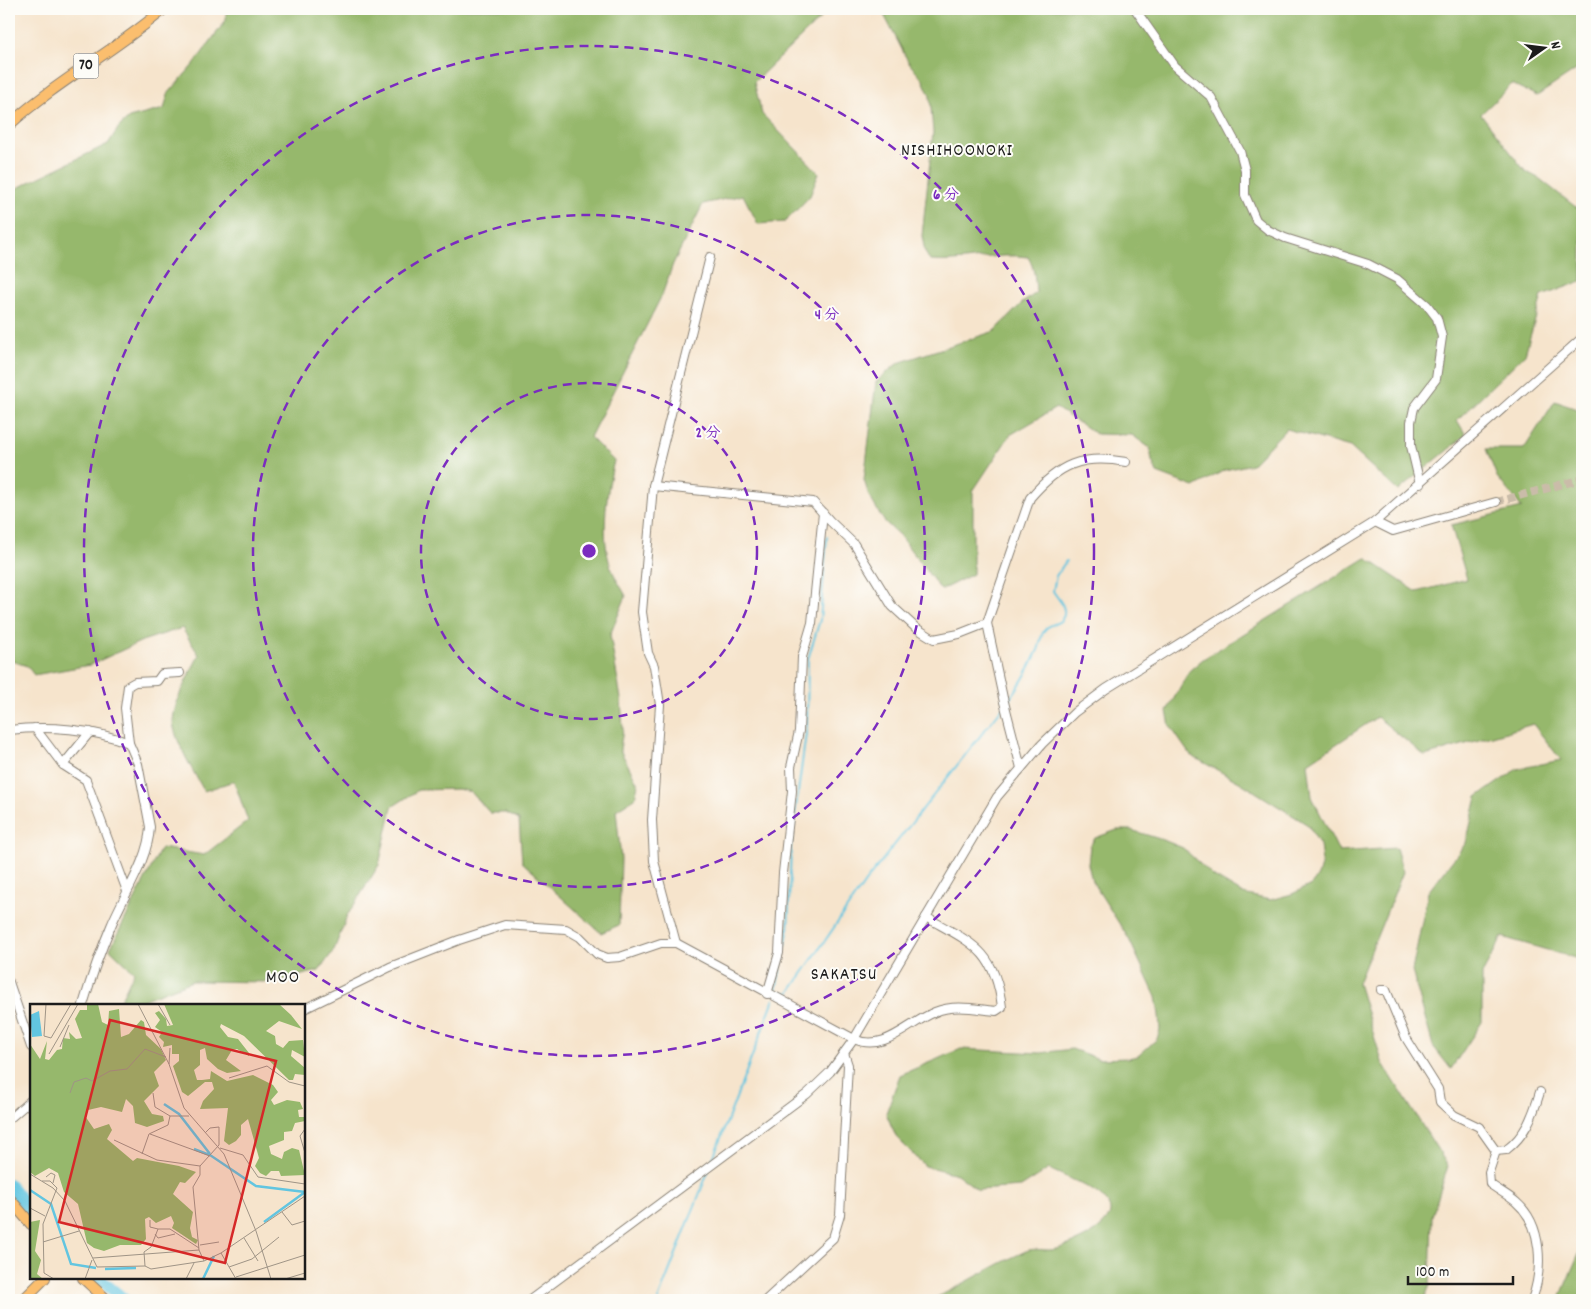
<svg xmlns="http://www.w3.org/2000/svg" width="1591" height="1309" viewBox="0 0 1591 1309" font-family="Dekko,'Klee One',sans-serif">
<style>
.forest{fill:#96b86c;stroke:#596a44}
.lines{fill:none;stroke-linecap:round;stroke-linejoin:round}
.stream{stroke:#62c5e0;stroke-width:2}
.river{stroke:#62c5e0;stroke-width:12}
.minor-tunnel{stroke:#cabca9;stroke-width:8;stroke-dasharray:8 4;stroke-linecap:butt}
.minor-casing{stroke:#898074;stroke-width:10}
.major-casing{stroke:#898074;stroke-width:12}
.minor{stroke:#fff;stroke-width:8}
.major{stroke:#fbbe6e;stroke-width:10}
.ring{fill:none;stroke:#7b2cbf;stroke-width:2.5;stroke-dasharray:9 6}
.labels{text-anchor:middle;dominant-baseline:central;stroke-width:4;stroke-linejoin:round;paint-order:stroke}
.shield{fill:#fdfcf7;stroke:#605f5e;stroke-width:1}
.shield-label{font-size:15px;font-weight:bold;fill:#1c1c1c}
.neighbourhood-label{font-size:18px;letter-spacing:1px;fill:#1c1c1c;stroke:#fdfcf7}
.inset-river{fill:none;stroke:#62c5e0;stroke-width:2.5}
.inset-road{fill:none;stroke:#9f9486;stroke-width:1}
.view{fill:#d62828;fill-opacity:0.15;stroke:#d62828;stroke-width:2.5}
.inset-edge{fill:none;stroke:#1c1c1c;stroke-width:2.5}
.centre{fill:#7b2cbf;stroke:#fdfcf7;stroke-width:2.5}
.ring-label{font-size:15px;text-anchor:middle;font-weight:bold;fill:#7b2cbf;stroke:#fdfcf7;stroke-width:4;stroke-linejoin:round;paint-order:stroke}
</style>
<rect width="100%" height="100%" fill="#fdfcf7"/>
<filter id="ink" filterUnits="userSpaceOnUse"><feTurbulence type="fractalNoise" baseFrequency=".02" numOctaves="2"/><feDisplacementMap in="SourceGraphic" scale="10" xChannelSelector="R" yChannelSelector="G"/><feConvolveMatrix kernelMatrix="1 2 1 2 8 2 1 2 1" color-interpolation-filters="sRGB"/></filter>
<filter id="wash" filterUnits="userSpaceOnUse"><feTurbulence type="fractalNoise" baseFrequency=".0096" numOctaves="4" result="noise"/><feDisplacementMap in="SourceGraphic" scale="20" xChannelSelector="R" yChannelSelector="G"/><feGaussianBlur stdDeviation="1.12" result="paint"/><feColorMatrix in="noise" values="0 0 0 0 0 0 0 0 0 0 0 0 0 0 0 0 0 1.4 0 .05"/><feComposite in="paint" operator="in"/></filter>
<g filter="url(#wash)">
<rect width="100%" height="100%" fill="#f6e4cc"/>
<g class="forest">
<path d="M226 9H830L754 82 762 114 819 173 810 196 785 222 758 224 743 195 703 204 673 264 662 295 590 437 614 461C607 489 601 532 609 561 612 573 620 585 626 596L610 635 621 699 623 729 620 750 638 784 635 798 616 810 621 859 619 925 601 933 522 862 519 820 506 813H490L471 792 458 789 418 790 392 807 379 865 347 916 334 950 319 971 272 982 192 981 145 999 138 1005H118L134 972 110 949 161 848 204 855 248 821 234 781 204 791C196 776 172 736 173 720 175 698 190 674 199 655L182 628 142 641 90 665 34 675 27 666 9 660V192L108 144 119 127 129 118 164 109 168 94 194 64 226 20Z"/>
<path d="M881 9H1556L1557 11 1582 9V72L1576 70 1537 96 1512 84 1481 114 1525 171 1540 179 1582 212V281L1542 296 1525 354 1457 420 1466 435 1398 491 1350 447 1286 429 1252 464 1225 470 1194 487 1157 473 1152 461 1150 448 1132 435 1096 434 1056 408 1010 435 973 491V574L941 590 900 536 884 521 869 496 864 480 876 382 898 363 995 331 1021 304 1036 293C1035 280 1035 268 1028 257 996 252 963 264 930 261L925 252 922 236 933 132 930 96 923 80 909 63Z"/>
<path d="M1555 401 1582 411V960L1502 937 1482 974V1022L1451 1069 1433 1046 1412 971 1428 892 1466 843 1477 797 1517 769 1561 760 1533 724 1425 756 1377 717 1308 763 1312 797 1339 852 1396 848 1403 872 1358 983 1382 1062 1448 1166 1432 1216 1430 1285 1424 1300H931C963 1285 994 1265 1026 1251 1035 1247 1047 1252 1056 1249 1070 1246 1121 1225 1108 1204 1099 1189 1065 1177 1049 1169L1021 1187 978 1190 957 1174 925 1166 896 1137 886 1113 900 1075 961 1049 1040 1053 1072 1049 1099 1059 1128 1058 1138 1056 1157 1039 1160 1030 1159 1015 1156 997 1129 939 1092 881 1088 864 1090 846 1095 838 1117 830H1131L1163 840 1183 848 1214 877 1243 894 1270 900 1292 894 1311 885 1318 876 1322 862 1320 845 1308 825 1241 783 1190 755 1170 726 1167 711 1189 671 1203 659 1366 558 1417 592 1467 579 1451 525 1522 508 1497 477 1486 449H1524Z"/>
<path d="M1582 1246V1300H1559Z"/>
</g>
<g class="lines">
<g class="stream">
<path d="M1006 703C1020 687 1029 669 1038 650 1041 644 1040 636 1044 631 1049 622 1061 626 1064 615 1066 606 1058 599 1053 591L1056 576 1066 561"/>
<path d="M776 992 789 993 866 881 1003 707"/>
<path d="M775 995 788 932 791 844 807 726 808 659 820 620 827 537"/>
<path d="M712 1161 774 999"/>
<path d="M658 1300 708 1172"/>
</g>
<g class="river">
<path d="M9 1184 31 1212"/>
<path d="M98 1278 125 1300"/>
</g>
</g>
</g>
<g filter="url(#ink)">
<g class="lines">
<path class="minor-tunnel" d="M1496 502 1582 479"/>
<g class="minor-casing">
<g id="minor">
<path d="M1135 9 1175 66 1211 97 1240 151 1245 170V195L1256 220 1268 230 1285 238 1368 264 1397 279 1427 305 1437 318 1442 337 1436 379 1414 408 1411 422V446L1420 484"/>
<path d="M653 486 813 502 830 521 854 544 892 606 916 628 934 639 959 634 987 623"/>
<path d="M1375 522 1393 531 1496 502"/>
<path d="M35 728 63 765"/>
<path d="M9 730C48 725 93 729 129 743L138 764 150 827C148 861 124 894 111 926 100 952 91 978 83 1005"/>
<path d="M90 732 63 765 86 780 127 891"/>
<path d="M129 743 125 708 128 686 135 682 157 681 162 674 180 673"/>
<path d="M1021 768 1003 698 987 623 1030 498C1059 464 1082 454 1126 462"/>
<path d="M676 943 654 861 652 820 660 705 654 666 648 653 642 612 653 486 710 257"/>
<path d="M9 982 31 1047"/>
<path d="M1381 990H1386L1406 1038 1438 1089 1440 1102 1454 1115 1479 1127 1496 1151 1489 1172 1490 1184C1498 1190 1508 1195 1516 1202 1543 1225 1543 1269 1532 1300"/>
<path d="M767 994 779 953 783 873 792 791 791 767 799 731 802 657 812 623 823 513"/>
<path d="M304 1009 390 967 459 940 505 925 566 929 580 937 597 954 607 958 620 957 661 943H676L854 1039C884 1053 908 1023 935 1012 954 1004 976 1009 996 1011L1002 1007C995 949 971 943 926 917"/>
<path d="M9 1119 31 1100"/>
<path d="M1496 1151 1506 1150C1526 1135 1533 1115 1540 1092"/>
<path d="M530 1300 807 1094 830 1072 854 1039 997 797 1042 744 1075 712 1106 689 1375 522 1582 338"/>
<path d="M766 1300 833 1238 840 1215 848 1065 844 1053"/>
</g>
</g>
<g class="major-casing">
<g id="major">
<path d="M9 125C57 81 115 51 164 9"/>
<path d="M9 1198 31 1224"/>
<path d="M83 1278 107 1300"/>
<path d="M23 1300 45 1278"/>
</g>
</g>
<use href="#minor" class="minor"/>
<use href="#major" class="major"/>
</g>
</g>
<g class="ring">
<circle cx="589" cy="551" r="168"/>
<circle cx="589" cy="551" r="336"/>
<circle cx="589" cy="551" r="505"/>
</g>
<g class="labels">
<rect class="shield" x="73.5" y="53.5" width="25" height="25" rx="4"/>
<g class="shield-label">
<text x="86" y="66">70</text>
</g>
<g class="neighbourhood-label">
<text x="957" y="151">NISHIHOONOKI</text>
<text x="844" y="975">SAKATSU</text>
<text x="283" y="978">MOO</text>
</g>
</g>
<g transform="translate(30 1004)">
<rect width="275" height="275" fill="#f6e4cc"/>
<path d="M57 0H68L72 18 78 21 79 7 89 5 91 33 99 30 111 16 114 18 116 31 131 45 136 56 124 68 129 82 114 97 122 110 133 112 134 117 117 123 105 119 103 102 96 95 92 108 71 103 58 106 55 112 64 125 79 120 82 126 77 135 103 157 107 154 149 162 166 168 155 179 150 178 143 190 163 208 160 224 162 233 168 236 166 240 142 224 144 219 141 212 126 219 119 213 115 215 116 235 111 241H90L74 247 64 244 57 239 48 200 34 188 28 169 19 164 5 172 0 168V40L10 55 17 37 15 55 19 56 27 46 32 45 33 34 40 35 39 28 46 35 52 34 45 15 50 6H57ZM134 0H249L261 11 272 25 249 17 236 27 245 32 246 40 253 44 259 37 273 36 275 53 262 46 261 52 275 64V71L265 70 263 76H259L214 32 191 20 190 23 198 33 208 35 219 49V52L207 45 202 46 196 56 211 67 197 69 188 65 177 55 175 44 170 46V61L164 66 167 76H172L180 75 181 67 197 77 223 71 243 81 248 88 241 96 244 101 257 96 270 98 273 105 268 106 269 113H275V117L265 119 262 127 254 128V136L239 142 241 150 252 155 254 148 262 144 269 146 275 171 251 172 249 167H241L236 172 230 169 225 162 229 154 218 115 211 121V131L206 137 199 141 194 137 198 104 170 105 173 97 184 85 182 78H175L158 92 152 88 143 62 149 57V50H142V41L133 43 134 38 129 33 132 28 125 23 130 16 125 9 129 7 136 15 137 22 143 21ZM10 216 5 247 11 256 7 270 13 275H0V218Z" fill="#96b86c"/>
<path d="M9 7 12 32 2 33 0 11Z" fill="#62c5e0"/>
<path class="inset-river" d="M134 100 149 110 180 150M164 145 180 151 226 182 275 188M0 186 21 200 41 260 66 264M234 218 275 188M75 265 106 264M173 275 184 252"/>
<path class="inset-road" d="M16 0 14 32 21 34 41 0M108 0 139 60 154 104 194 150 226 227 241 275M128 0 140 21M30 43 39 21M19 50 48 0M139 60 140 44M199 74 237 62 259 78 275 82M40 89 44 78 56 74 62 77 80 67 97 65 115 45 136 53M123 89 125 103 140 112H159M275 125 270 132 275 149M120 130 180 152M84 136 127 156 170 162M190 144 213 151 228 173 275 180M112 150 119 130 138 121 140 112M0 170 23 184 35 197 67 263 115 262 121 265 174 257 191 249 275 192M16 173 21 169 25 171 23 179M12 177H20L27 184 13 220 14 269 24 275M0 204 15 212M252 208 262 221 275 217M120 216V223L128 225M125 230 128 234 145 230M214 234 228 257M13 238 49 227M170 241 189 238M191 249 206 275M63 254 169 246M174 257 169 246 163 183 170 171V162L189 141V123L180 124 175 129M115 262 114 248 121 243 128 225H140L169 244M199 263 222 255 249 233M206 273 275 251M55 275 62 256M156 275 164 259M255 275 275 269"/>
<path class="view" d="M80 16 246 57 195 259 29 218Z"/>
<rect width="275" height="275" class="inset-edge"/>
</g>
<circle cx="589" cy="551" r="8" class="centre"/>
<g class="ring-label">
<text x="946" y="199">6 分</text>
<text x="827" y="319">4 分</text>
<text x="708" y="437">2 分</text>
</g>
<rect width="1591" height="1309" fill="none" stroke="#fdfcf7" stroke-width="30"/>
<g transform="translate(1544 48) rotate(76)" stroke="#fdfcf7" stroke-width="4" paint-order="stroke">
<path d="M0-4L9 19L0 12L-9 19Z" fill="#1c1c1c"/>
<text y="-8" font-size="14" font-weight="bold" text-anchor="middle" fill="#1c1c1c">N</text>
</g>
<path d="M1408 1276v8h105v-8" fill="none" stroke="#1c1c1c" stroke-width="2.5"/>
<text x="1416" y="1276" font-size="15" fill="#1c1c1c" stroke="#fdfcf7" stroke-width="4" paint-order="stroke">100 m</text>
</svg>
